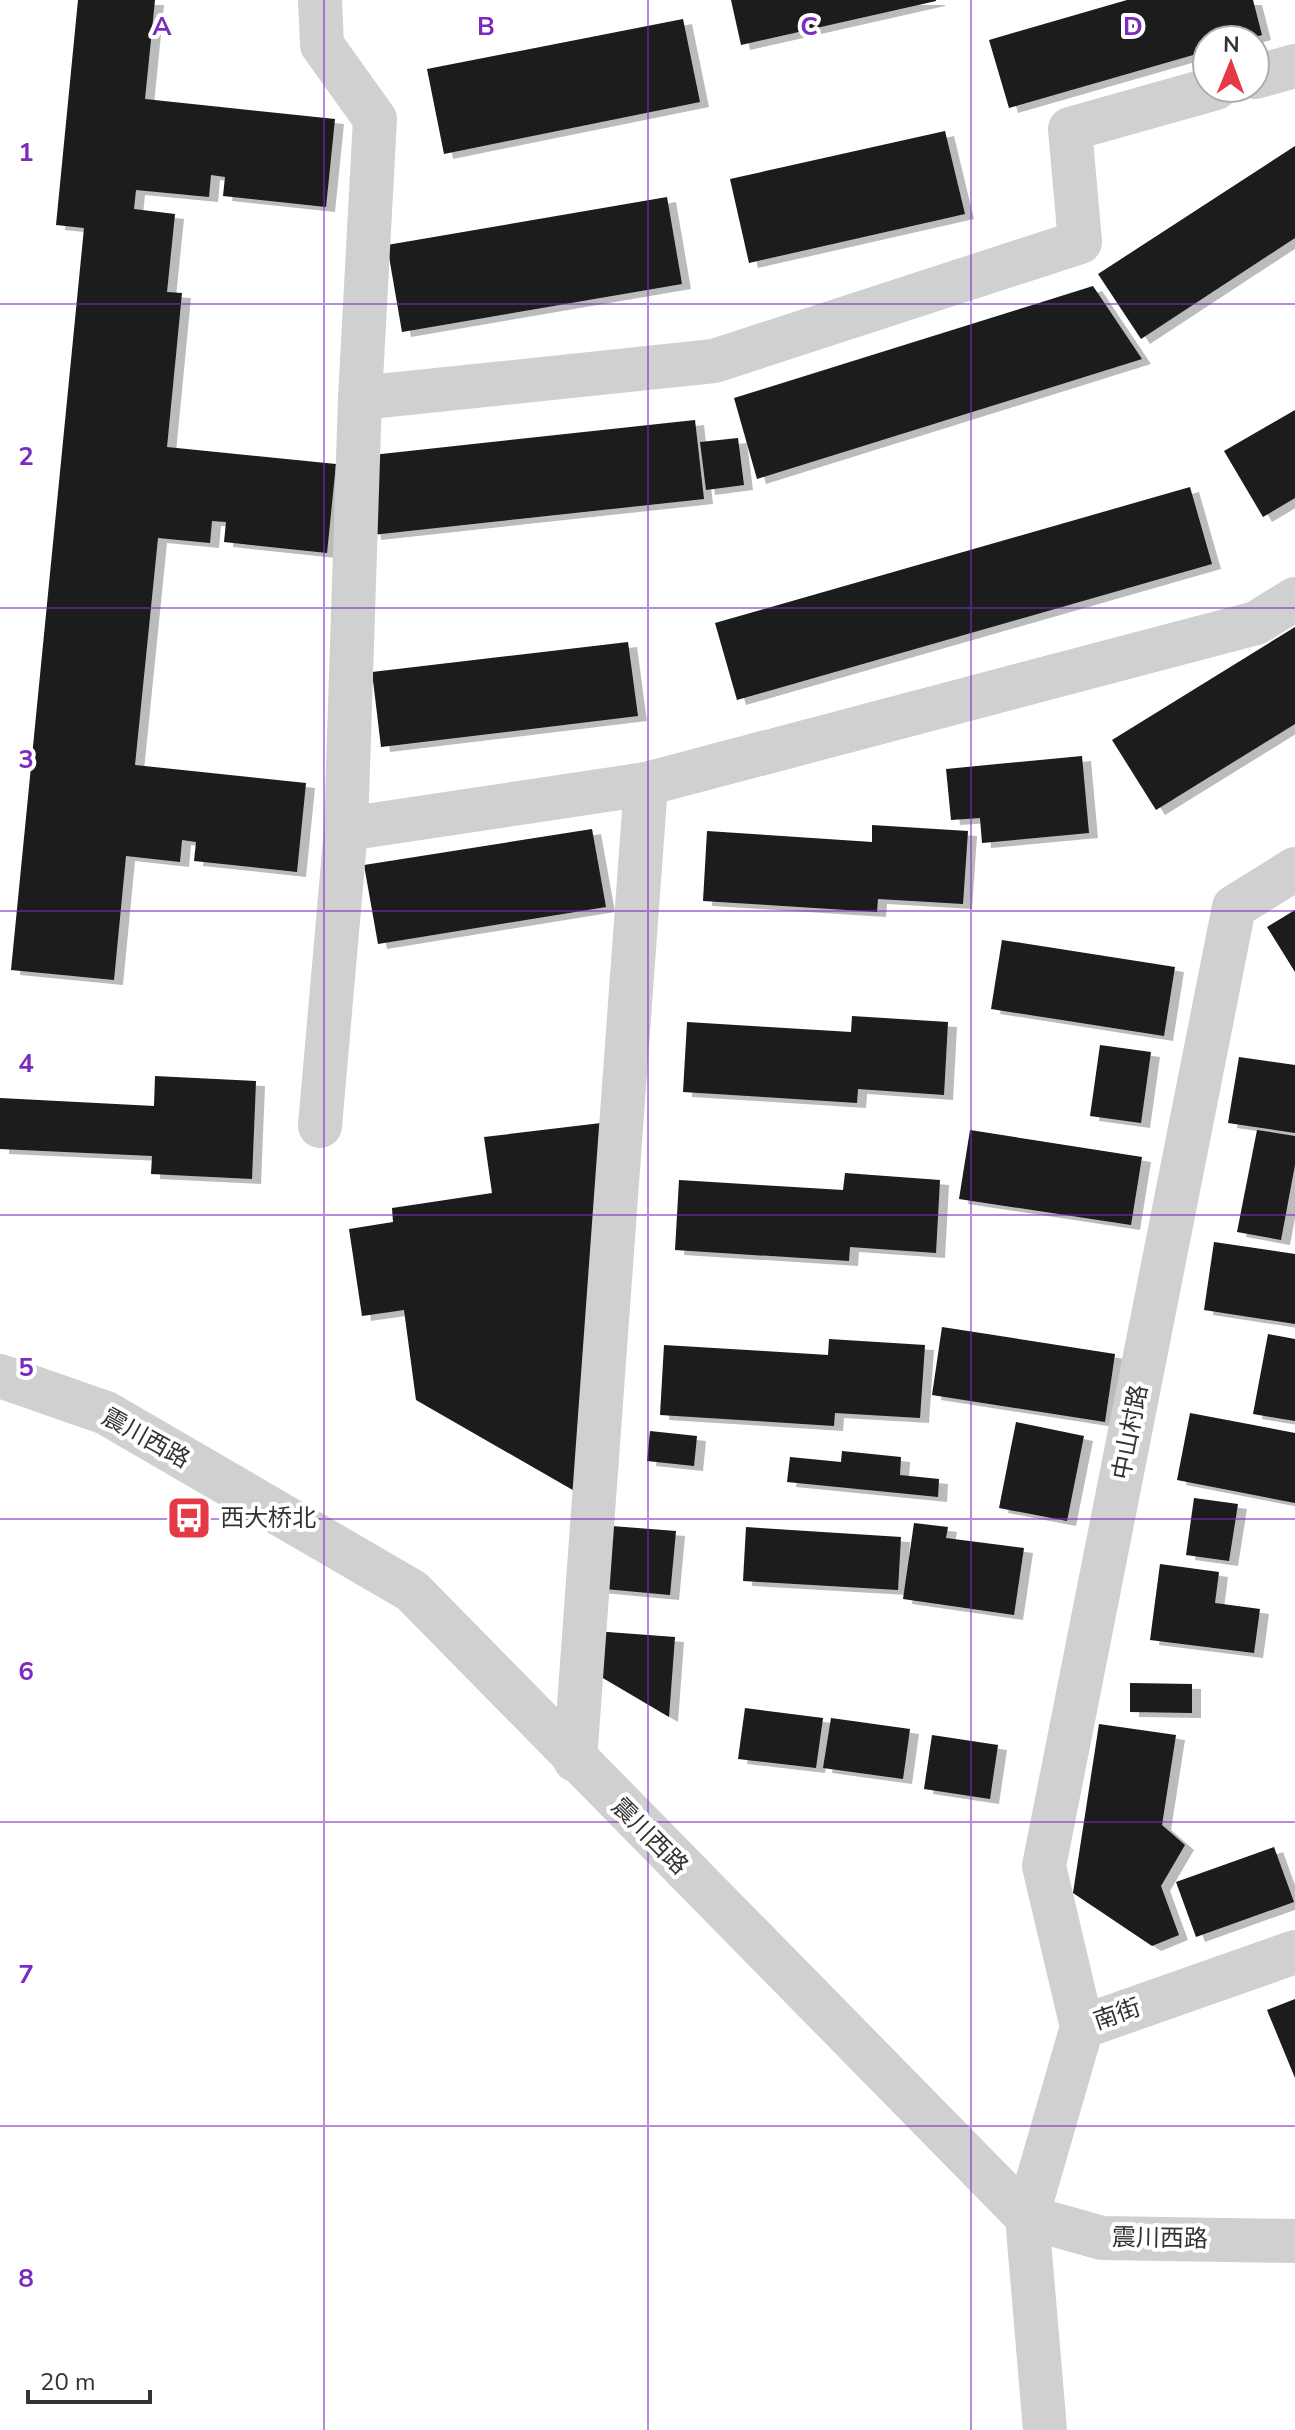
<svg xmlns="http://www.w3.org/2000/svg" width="1295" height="2430" viewBox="0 0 1295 2430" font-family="'Nunito Sans','Noto Sans SC',sans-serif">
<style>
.building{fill:#1a1a1a;filter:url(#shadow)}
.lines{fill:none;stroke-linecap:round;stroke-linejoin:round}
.minor{stroke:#d0d0d0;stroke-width:44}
.tertiary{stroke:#d0d0d0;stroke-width:44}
.grid{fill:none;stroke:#7b2cbf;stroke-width:2;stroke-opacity:0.55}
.labels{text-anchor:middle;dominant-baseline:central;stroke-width:8;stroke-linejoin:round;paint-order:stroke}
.street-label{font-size:24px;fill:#333;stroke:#fff}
.poi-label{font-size:24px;fill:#333;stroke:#fff;text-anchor:start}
.grid-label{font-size:26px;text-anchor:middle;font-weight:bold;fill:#7b2cbf;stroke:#fff;stroke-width:8;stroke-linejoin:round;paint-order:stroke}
</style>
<defs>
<filter id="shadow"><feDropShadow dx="9" dy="5" stdDeviation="0" flood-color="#0004"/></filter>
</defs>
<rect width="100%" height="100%" fill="#fff"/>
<g class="building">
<path d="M78 0H155L145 99 335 119 326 207 223 196 225 177 211 175 209 197 136 190 134 209 175 214 167 292 182 293 167 447 336 464 327 553 224 542 226 522 212 521 210 543 158 538 135 765 306 783 297 872 194 861 196 842 182 840 180 862 126 856 114 980 11 970 84 228 56 225Z"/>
<path d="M731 0H936V1L741 45Z"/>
<path d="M1127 0H1253L1262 35 1244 40H1207V51L1009 108 989 40Z"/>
<path d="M683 19 700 102 444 154 427 69Z"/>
<path d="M945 131 965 214 749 263 730 179Z"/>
<path d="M1295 146V238L1141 339 1098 274Z"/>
<path d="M667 197 682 284 402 332 387 245Z"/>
<path d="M1093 286 1142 359 757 479 734 398Z"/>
<path d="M1295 410V498L1263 517 1224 451Z"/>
<path d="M695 420 704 499 372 535 363 456Z"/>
<path d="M738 438 744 485 706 490 700 442Z"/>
<path d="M1190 487 1212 564 737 700 715 623Z"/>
<path d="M1295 627V724L1156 810 1112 740Z"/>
<path d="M628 642 638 716 381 747 372 672Z"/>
<path d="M1082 756 1089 833 982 843 980 818 951 820 946 769Z"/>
<path d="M872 825 968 831 963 904 878 899 877 912 703 901 707 831 872 842Z"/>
<path d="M592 829 606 907 378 944 364 865Z"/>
<path d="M1295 910V972L1267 927Z"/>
<path d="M1002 940 1175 967 1164 1036 991 1009Z"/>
<path d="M852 1016 948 1022 944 1095 858 1089 857 1103 683 1092 687 1022 851 1032Z"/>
<path d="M1100 1045 1151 1052 1141 1123 1090 1116Z"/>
<path d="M1239 1057 1295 1065V1133L1228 1123Z"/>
<path d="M155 1076 256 1081 252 1179 151 1174 152 1156 0 1149V1098L154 1106Z"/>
<path d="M601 1123 585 1497 416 1400 404 1310 362 1316 349 1229 393 1222 392 1208 492 1193 484 1137Z"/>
<path d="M970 1130 1142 1157 1131 1225 959 1199Z"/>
<path d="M1257 1130 1295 1136V1165L1281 1240 1237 1232Z"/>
<path d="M845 1173 940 1180 936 1253 850 1247 849 1261 675 1250 679 1180 843 1190Z"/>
<path d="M1214 1242 1295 1254V1324L1204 1310Z"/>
<path d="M942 1327 1115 1354 1105 1422 932 1395Z"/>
<path d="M1268 1334 1295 1339V1421L1253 1414Z"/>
<path d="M829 1339 925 1345 920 1418 835 1413 834 1426 660 1415 664 1345 828 1355Z"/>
<path d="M1190 1413 1295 1433V1503L1177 1480Z"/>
<path d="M1016 1422 1084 1436 1067 1521 999 1508Z"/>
<path d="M650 1431 697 1436 694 1466 647 1461Z"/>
<path d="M842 1451 901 1457 900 1475 939 1479 938 1497 787 1482 790 1457 841 1462Z"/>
<path d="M1194 1498 1238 1504 1229 1561 1186 1555Z"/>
<path d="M914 1523 948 1527 946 1538 1024 1548 1014 1615 903 1599Z"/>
<path d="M599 1525 676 1531 670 1595 594 1588Z"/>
<path d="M746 1527 901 1537 898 1590 743 1581Z"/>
<path d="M1160 1564 1219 1572 1215 1603 1260 1609 1254 1653 1150 1640Z"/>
<path d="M594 1631 675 1637 669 1717 591 1671Z"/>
<path d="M1130 1683 1192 1684V1713L1130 1712Z"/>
<path d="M745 1708 823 1718 816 1768 738 1759Z"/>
<path d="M831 1718 910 1729 903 1779 823 1768Z"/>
<path d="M1099 1724 1176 1735 1162 1825 1185 1845 1161 1886 1179 1935 1152 1946 1073 1893Z"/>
<path d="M932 1735 998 1745 990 1799 924 1789Z"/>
<path d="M1274 1847 1294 1902 1196 1937 1176 1882Z"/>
<path d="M1295 1999V2078L1267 2010Z"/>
</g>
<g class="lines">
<g class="minor">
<path d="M320 0 322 45 375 119 360 398 346 829 646 784 575 1760"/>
<path d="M1255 77 1295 66"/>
<path d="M360 398 714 361 1080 242 1070 129 1216 88"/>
<path d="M646 784 1256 623 1295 599"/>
<path d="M320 1126 346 829"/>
</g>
<g class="tertiary">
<path d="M0 1376 106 1413 412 1591 1027 2217 1102 2238 1295 2241"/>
<path d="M1082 2027 1044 1866 1234 907 1295 869"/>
<path d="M1045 2430 1027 2217 1082 2027 1295 1952"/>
</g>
</g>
<path class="grid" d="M324 0V2430M648 0V2430M971 0V2430M0 304H1295M0 608H1295M0 911H1295M0 1215H1295M0 1519H1295M0 1822H1295M0 2126H1295"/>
<defs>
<g id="bus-square" transform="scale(2.3)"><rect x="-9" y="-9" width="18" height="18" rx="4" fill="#e63946" stroke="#fff"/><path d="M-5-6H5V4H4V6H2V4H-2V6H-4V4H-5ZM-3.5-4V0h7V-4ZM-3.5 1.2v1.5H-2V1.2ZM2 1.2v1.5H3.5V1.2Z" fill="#fff"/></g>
</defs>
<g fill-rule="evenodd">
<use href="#bus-square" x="189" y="1518"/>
</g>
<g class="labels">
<g class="street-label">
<text transform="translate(1130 1432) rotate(-79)">中山村路</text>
<text transform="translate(146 1438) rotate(29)">震川西路</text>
<text transform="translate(650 1836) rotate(45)">震川西路</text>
<text transform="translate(1117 2014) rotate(-19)">南街</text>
<text transform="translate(1160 2238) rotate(1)">震川西路</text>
</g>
<g class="poi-label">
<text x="220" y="1518">西大桥北</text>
</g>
</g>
<g class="grid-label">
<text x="162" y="35">A</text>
<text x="486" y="35">B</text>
<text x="809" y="35">C</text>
<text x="1133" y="35">D</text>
<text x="26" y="161">1</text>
<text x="26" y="465">2</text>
<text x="26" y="768">3</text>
<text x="26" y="1072">4</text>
<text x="26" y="1376">5</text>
<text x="26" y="1680">6</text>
<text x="26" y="1983">7</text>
<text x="26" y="2287">8</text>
</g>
<g transform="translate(1231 64) rotate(1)"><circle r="38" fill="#ffffff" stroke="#adadad" stroke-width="2"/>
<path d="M0-6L14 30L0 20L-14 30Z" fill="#e63946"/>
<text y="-12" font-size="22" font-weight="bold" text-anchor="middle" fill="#333333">N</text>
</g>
<path d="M28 2390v12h122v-12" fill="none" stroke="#333333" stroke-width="4"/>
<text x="40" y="2390" font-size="24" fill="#333333" stroke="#ffffff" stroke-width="6" paint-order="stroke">20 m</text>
</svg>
